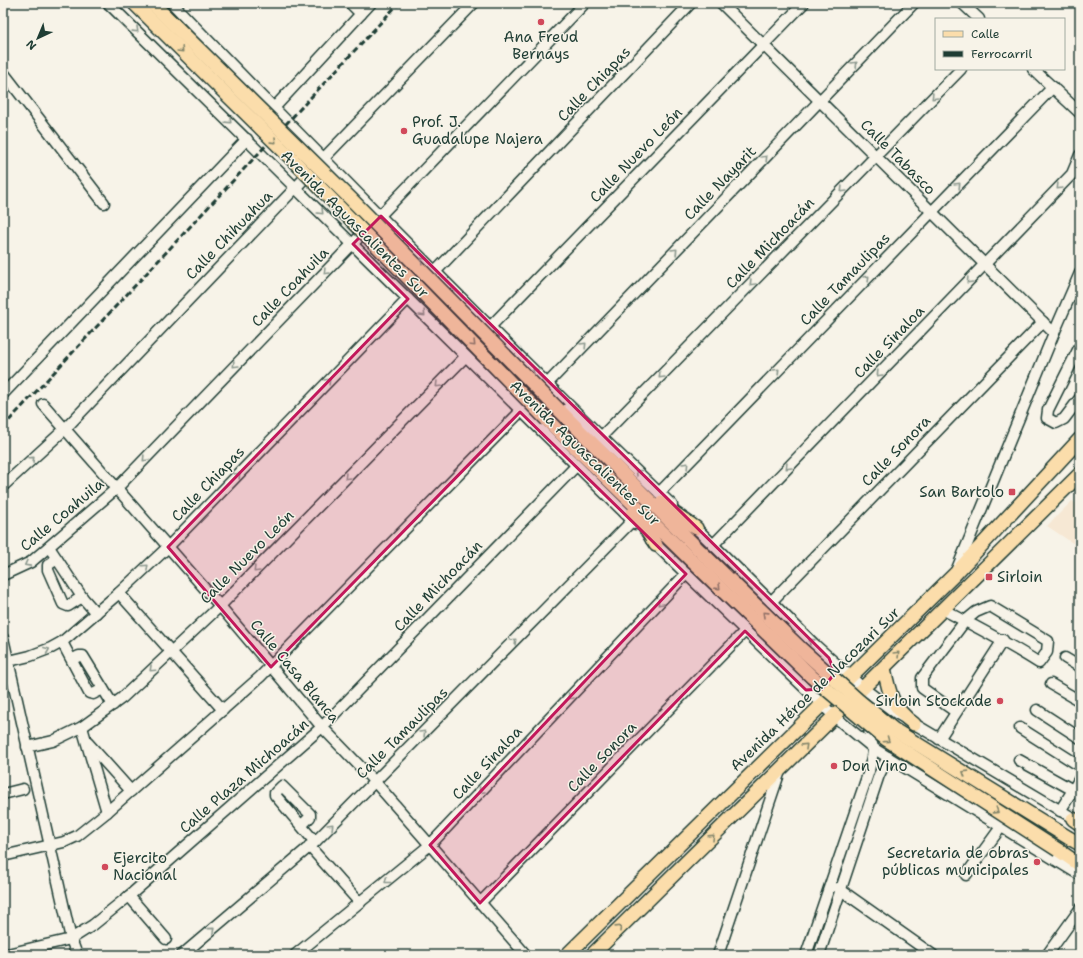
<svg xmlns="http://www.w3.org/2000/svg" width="1083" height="958" viewBox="0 0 1083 958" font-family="'Shantell Sans',sans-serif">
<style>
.built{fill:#f6e8d4}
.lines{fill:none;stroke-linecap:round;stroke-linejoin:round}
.minor-casing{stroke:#1f3d34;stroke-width:13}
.major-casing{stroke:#1f3d34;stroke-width:16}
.minor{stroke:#f7f3e8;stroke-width:10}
.major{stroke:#fbddab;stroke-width:13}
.rail{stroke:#1f3d34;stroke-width:3;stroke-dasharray:6 3;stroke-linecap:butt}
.major-bridge-casing{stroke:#1f3d34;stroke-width:16;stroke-linecap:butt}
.major-bridge{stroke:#fbddab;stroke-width:13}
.oneway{stroke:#8b988e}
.oneway2{stroke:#82856a}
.marked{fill:#c2185b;fill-opacity:0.2;stroke:#c2185b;stroke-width:3;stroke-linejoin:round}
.poi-dot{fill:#d1495b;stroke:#f7f3e8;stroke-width:1.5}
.labels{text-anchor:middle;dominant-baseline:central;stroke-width:3;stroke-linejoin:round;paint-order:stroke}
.poi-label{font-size:15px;fill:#1f3d34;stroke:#f7f3e8;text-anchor:start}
.street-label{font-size:15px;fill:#1f3d34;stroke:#f7f3e8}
</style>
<rect width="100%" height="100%" fill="#f7f3e8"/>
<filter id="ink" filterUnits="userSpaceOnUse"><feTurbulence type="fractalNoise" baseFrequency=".025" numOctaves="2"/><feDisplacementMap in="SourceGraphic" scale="8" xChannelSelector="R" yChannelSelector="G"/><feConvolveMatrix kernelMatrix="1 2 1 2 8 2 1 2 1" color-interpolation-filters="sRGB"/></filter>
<g filter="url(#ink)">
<path class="built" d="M1072 501 1080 506V548L1047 526Z"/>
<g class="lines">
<g class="minor-casing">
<g id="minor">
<path d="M108 3C285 176 459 351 636 524"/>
<path d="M172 3C241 75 311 146 381 217 477 314 573 411 672 505"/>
<path d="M350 3 361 14"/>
<path d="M721 3 1054 333"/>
<path d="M962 3 979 19"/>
<path d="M1033 69 1080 113"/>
<path d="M3 72 104 203"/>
<path d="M273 109 371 3"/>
<path d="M435 272 691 3"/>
<path d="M490 327 804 3"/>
<path d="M1080 346 1048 410 1047 418 1056 423 1064 419 1080 398"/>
<path d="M548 383 914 3"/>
<path d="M3 394 247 139"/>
<path d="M43 404 220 606 322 727 375 782 526 955"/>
<path d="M601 437 961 69"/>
<path d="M3 486 65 429 323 159 474 3"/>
<path d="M659 493 1053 87"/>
<path d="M691 523 814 644 863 688 896 713 1078 821"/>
<path d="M651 540 835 717 873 748 1080 875"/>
<path d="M713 545 1072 174 1080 155"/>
<path d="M49 547 57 559 48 565V570L63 604 68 606 82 597"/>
<path d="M57 559 82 597 96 613"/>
<path d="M957 569 1054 333 1080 273"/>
<path d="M3 575 31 562 117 488 585 3"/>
<path d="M119 593 223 710"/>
<path d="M771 602 1043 322"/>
<path d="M942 609C975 626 1008 643 1039 663L1047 652 1048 641 990 606 976 612 965 621 922 678V688L956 712"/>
<path d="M3 638 71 939 77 955"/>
<path d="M62 642 89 693 93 694 103 689"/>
<path d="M1065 658 1080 667"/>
<path d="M73 659 79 656H83L113 705"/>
<path d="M9 661 30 656 51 648 62 642 119 593 168 547 408 299"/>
<path d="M1051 684 1080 701"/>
<path d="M1037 710 1080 738"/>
<path d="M82 727 107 812"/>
<path d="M1020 728 1080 766"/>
<path d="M939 739 1003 640"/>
<path d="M88 743 131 791"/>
<path d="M27 747 53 741 82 727 122 698 220 606 465 357"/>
<path d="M1019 760 1073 790 1080 778"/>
<path d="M3 794 23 789"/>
<path d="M1060 811 1073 790"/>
<path d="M302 825 310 817V814L282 786 275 793V795L315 842"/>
<path d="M309 846 360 903"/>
<path d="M3 856 64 842 77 836 107 812 260 677 520 412"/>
<path d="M966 875 1001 827"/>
<path d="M838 888 933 955"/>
<path d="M129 896 166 939"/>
<path d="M480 903 745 631"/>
<path d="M3 955 71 939 93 925 129 896 322 727 576 466"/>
<path d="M182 955 315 842 632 521"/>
<path d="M295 955 430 845 686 574"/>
<path d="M718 955 780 771"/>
<path d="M806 955 869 771C870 764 873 756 873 749 872 737 865 734 874 722"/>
<path d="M819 955 879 775 888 757"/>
<path d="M1047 955 1080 909"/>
</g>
</g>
<g class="major-casing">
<g id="major">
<path d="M559 410 701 552"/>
<path d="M547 420 690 559"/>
<path d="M662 502 674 513 696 528"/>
<path d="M632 514 644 526 656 545"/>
<path d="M884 668C889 693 892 708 914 724"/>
<path d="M1073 819 1080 824"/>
<path d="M1069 838 1080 844"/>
<path d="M1058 850 1080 865"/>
<path d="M567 955 955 574 1080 439"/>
<path d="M592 955 1080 474"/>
</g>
</g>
<use href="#minor" class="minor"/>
<use href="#major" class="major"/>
<path class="rail" d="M3 427 399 3"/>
<g class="major-bridge-casing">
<g id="major-bridge">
<path d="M134 3 290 157 547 420"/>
<path d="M152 3 350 198 559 410"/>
<path d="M701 552 800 648 859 701 893 729 1069 838"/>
<path d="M690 559 812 677 886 739 1058 850"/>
</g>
</g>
<use href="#major-bridge" class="major-bridge"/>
</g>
<defs><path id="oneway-chevron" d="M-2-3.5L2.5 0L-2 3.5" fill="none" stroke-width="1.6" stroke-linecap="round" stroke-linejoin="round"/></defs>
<g class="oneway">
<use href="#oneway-chevron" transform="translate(136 30) rotate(44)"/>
<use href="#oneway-chevron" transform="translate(855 64) rotate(-46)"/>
<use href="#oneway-chevron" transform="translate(934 97) rotate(134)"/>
<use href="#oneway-chevron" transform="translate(229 121) rotate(44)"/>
<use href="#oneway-chevron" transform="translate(765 158) rotate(-46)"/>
<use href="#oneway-chevron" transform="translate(958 185) rotate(-46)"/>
<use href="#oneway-chevron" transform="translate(1059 187) rotate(134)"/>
<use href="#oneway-chevron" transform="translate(843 190) rotate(134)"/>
<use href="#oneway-chevron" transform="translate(321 212) rotate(45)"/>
<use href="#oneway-chevron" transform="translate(675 251) rotate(-46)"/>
<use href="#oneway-chevron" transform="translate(423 260) rotate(-134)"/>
<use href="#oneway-chevron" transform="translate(326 272) rotate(134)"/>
<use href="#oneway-chevron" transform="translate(867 278) rotate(-46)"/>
<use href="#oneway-chevron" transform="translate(969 281) rotate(134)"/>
<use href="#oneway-chevron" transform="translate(752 283) rotate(134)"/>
<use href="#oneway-chevron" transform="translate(423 314) rotate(45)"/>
<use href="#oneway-chevron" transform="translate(584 345) rotate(-46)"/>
<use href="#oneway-chevron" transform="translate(235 365) rotate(134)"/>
<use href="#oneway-chevron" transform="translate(535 371) rotate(-136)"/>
<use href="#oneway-chevron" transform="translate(777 371) rotate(-46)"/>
<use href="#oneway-chevron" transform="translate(879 374) rotate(134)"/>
<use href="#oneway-chevron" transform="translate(661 376) rotate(134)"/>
<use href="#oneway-chevron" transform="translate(328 381) rotate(-46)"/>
<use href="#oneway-chevron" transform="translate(438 385) rotate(135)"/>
<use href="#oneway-chevron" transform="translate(32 459) rotate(-42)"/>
<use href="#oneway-chevron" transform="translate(145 459) rotate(134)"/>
<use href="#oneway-chevron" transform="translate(686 465) rotate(-46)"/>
<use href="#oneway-chevron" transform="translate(788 467) rotate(134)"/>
<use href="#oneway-chevron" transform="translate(638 472) rotate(-136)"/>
<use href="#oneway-chevron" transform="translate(238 475) rotate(-46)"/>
<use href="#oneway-chevron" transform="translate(347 477) rotate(135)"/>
<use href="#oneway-chevron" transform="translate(27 564) rotate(152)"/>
<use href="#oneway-chevron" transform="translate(146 567) rotate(-43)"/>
<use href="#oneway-chevron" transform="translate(256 570) rotate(135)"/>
<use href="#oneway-chevron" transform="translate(660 603) rotate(133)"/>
<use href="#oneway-chevron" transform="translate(514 641) rotate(-45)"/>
<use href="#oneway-chevron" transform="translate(811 641) rotate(-136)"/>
<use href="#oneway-chevron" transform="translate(47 650) rotate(-23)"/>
<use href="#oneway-chevron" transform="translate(152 669) rotate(137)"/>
<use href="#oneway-chevron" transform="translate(570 697) rotate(133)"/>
<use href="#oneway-chevron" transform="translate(423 733) rotate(-45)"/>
<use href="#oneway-chevron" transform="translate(481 791) rotate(133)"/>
<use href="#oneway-chevron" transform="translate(331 826) rotate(-45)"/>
<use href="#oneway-chevron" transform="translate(387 881) rotate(141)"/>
<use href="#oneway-chevron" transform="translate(212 930) rotate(-41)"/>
</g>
<g class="oneway2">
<use href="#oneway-chevron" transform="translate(181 50) rotate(45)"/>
<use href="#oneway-chevron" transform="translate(274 141) rotate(44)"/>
<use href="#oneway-chevron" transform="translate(473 344) rotate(46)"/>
<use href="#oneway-chevron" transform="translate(718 587) rotate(44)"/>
<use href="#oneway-chevron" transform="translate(765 614) rotate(-136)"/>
<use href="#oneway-chevron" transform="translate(897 654) rotate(-45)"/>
<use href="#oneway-chevron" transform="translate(887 740) rotate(36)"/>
<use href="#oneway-chevron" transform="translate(805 746) rotate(-44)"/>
<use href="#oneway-chevron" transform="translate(965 773) rotate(-148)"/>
<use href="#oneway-chevron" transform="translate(996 811) rotate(33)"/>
<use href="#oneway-chevron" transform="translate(712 837) rotate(-44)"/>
<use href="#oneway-chevron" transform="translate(619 928) rotate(-44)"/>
</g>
</g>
<path class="marked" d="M381 216 829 658 835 673 822 689 806 690 745 631 480 903 430 845 686 574 520 412 271 667 168 547 408 299 353 244Z"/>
<g class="poi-dot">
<circle cx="541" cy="22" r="4"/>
<circle cx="404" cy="131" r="4"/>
<rect x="1008" y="488" width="8" height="8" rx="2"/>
<rect x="985" y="573" width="8" height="8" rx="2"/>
<circle cx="1000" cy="701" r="4"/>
<circle cx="834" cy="766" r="4"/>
<circle cx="1037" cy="862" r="4"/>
<circle cx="105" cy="867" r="4"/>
</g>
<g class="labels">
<g class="poi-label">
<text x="541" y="37" text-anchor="middle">Ana Freud<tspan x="541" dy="17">Bernays</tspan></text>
<text x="412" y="122">Prof. J.<tspan x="412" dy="17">Guadalupe Najera</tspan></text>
<text x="1004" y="492" text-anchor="end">San Bartolo</text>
<text x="997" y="577">Sirloin</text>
<text x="992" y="701" text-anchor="end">Sirloin Stockade</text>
<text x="842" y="766">Don Vino</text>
<text x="1029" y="853" text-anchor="end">Secretaria de obras<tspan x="1029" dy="17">públicas municipales</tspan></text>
<text x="113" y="858">Ejercito<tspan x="113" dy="17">Nacional</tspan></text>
</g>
<g class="street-label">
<text transform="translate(594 84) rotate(-46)">Calle Chiapas</text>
<text transform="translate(636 155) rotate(-46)">Calle Nuevo León</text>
<text transform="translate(898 157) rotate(45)">Calle Tabasco</text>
<text transform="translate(720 183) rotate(-46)">Calle Nayarit</text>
<text transform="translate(355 224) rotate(45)">Avenida Aguascalientes Sur</text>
<text transform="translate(229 235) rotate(-46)">Calle Chihuahua</text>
<text transform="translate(770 243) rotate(-46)">Calle Michoacán</text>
<text transform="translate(845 279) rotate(-46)">Calle Tamaulipas</text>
<text transform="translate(290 287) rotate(-46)">Calle Coahuila</text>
<text transform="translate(889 342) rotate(-46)">Calle Sinaloa</text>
<text transform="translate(896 451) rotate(-46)">Calle Sonora</text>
<text transform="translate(585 453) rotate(44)">Avenida Aguascalientes Sur</text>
<text transform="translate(208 484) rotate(-46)">Calle Chiapas</text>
<text transform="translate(62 515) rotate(-40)">Calle Coahuila</text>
<text transform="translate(247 557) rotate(-45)">Calle Nuevo León</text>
<text transform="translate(438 586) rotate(-46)">Calle Michoacán</text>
<text transform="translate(295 671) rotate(50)">Calle Casa Blanca</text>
<text transform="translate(815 689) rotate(-44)">Avenida Héroe de Nacozari Sur</text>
<text transform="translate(402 733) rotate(-45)">Calle Tamaulipas</text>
<text transform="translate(602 757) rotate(-46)">Calle Sonora</text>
<text transform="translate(487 763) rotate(-47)">Calle Sinaloa</text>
<text transform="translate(244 776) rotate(-41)">Calle Plaza Michoacán</text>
</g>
</g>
<rect width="1083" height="958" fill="none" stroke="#f7f3e8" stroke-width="16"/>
<rect x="8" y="8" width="1067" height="942" fill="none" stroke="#1f3d34" stroke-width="1.5" filter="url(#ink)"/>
<rect x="935" y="18" width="130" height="52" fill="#f7f3e8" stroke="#a1aaa0"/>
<rect x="943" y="31" width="20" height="6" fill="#fbddab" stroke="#a1aaa0"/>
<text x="971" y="38" font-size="12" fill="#1f3d34">Calle</text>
<rect x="943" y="51" width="20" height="6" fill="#1f3d34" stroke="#a1aaa0"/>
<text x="971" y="58" font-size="12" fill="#1f3d34">Ferrocarril</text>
<g transform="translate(38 38) rotate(224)" stroke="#f7f3e8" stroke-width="3" paint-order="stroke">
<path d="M0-3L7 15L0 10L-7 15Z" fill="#1f3d34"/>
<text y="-6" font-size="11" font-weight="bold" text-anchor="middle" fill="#1f3d34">N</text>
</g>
</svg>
